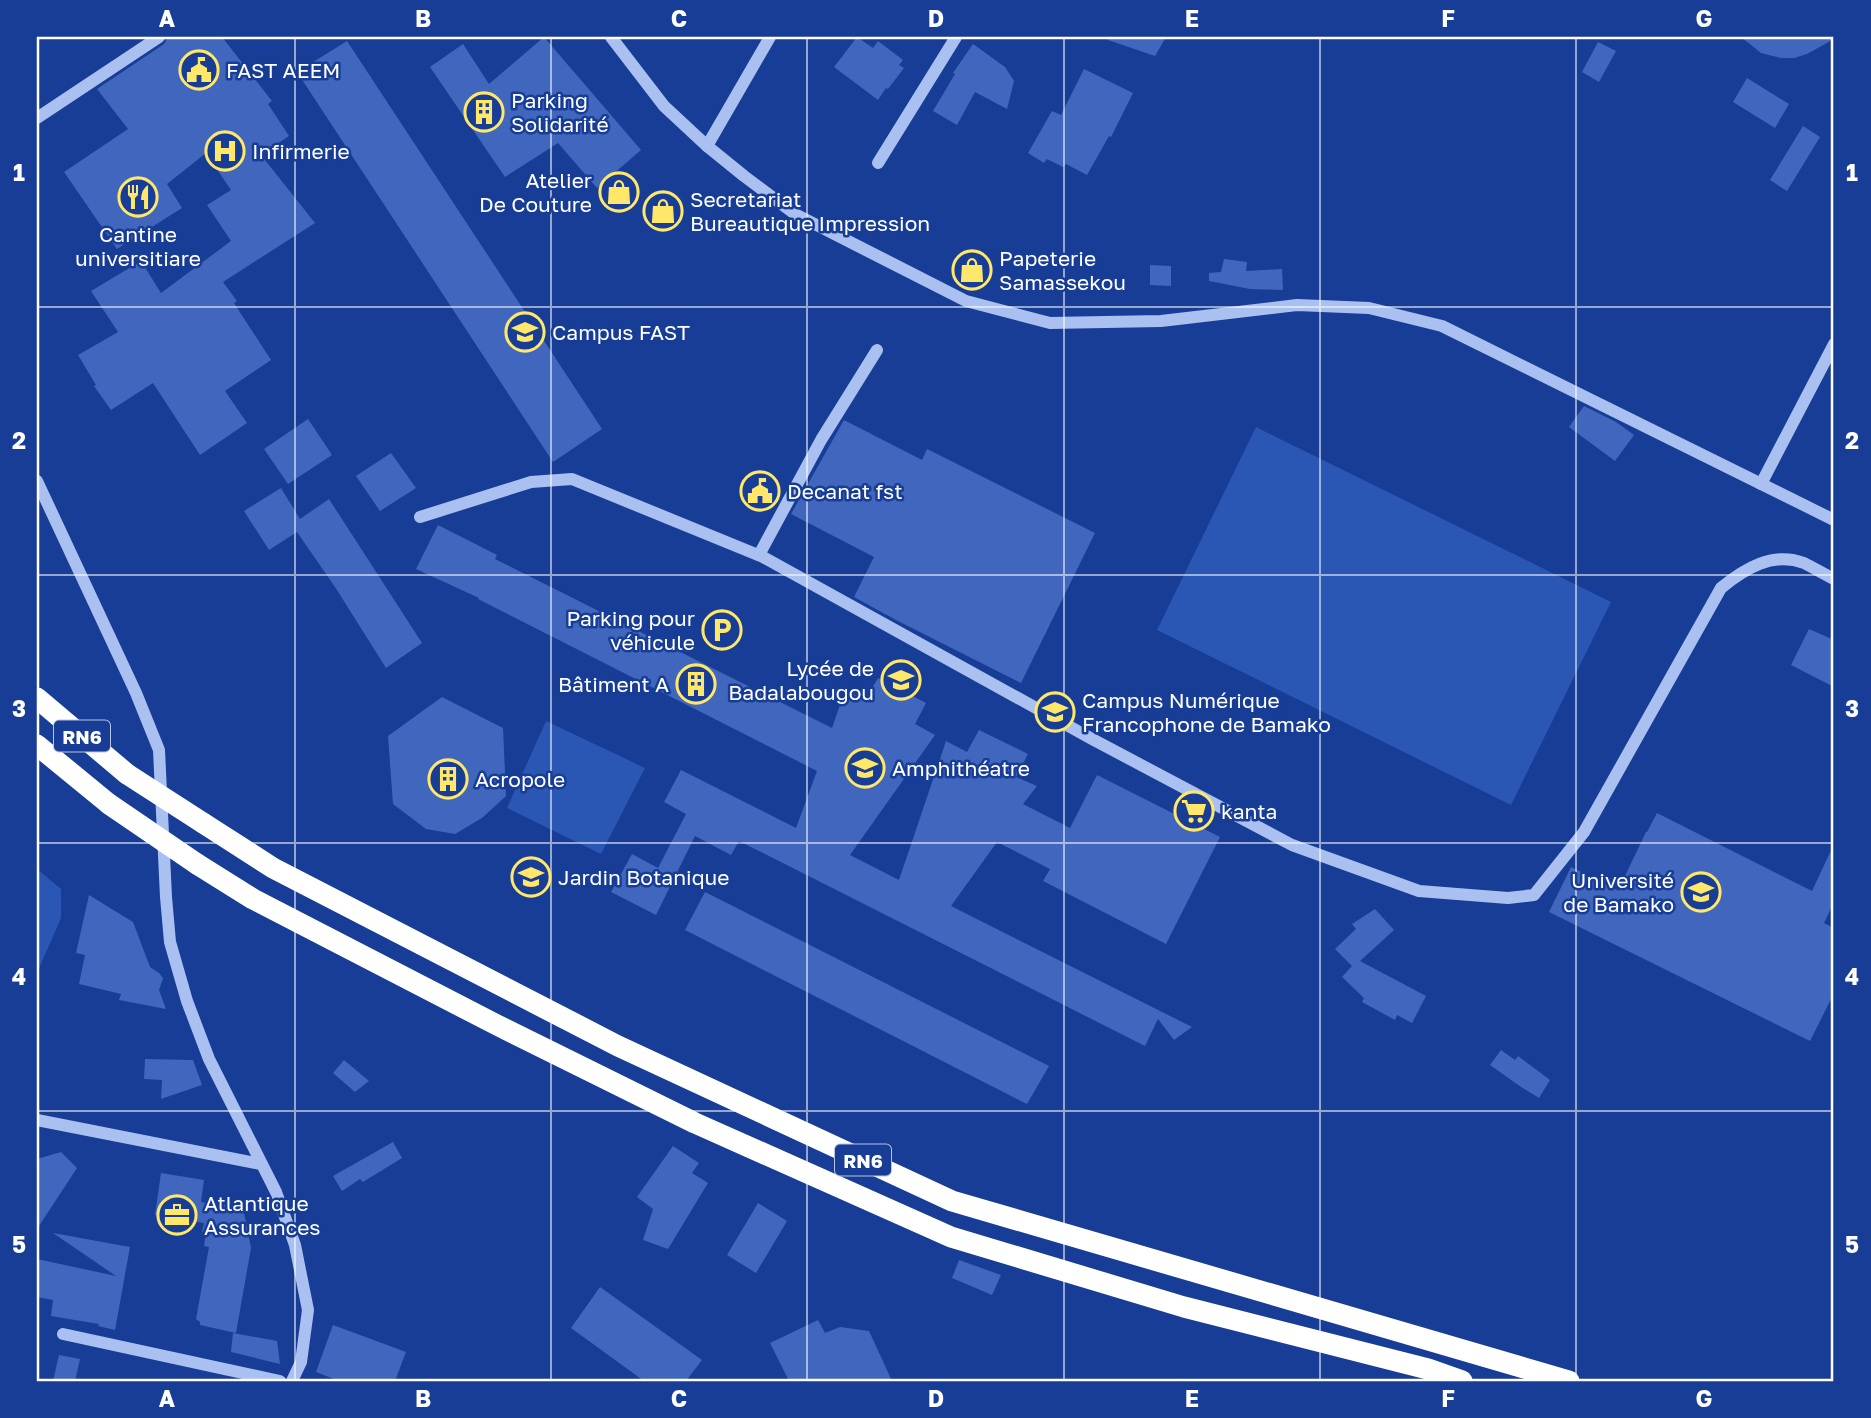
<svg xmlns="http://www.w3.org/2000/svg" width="1871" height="1418" viewBox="0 0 1871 1418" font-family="'Golos Text',sans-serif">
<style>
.green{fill:#2a56b4}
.building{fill:#4067bd}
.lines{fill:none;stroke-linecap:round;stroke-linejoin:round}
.minor{stroke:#a9c0f1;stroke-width:12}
.highway{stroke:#fff;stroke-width:21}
.highway-bridge{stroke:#fff;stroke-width:21}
.grid{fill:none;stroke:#fff;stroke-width:2;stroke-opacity:0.55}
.labels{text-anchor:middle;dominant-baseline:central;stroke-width:5;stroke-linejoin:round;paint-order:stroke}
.shield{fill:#173d96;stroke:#b9c5e0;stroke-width:2}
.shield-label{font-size:19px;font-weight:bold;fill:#fff}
.poi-label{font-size:21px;fill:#fff;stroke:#173d96;text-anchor:start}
.neatline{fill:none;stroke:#fff;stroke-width:2.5}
.grid-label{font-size:23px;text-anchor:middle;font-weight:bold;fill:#fff}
</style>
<rect width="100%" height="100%" fill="#173d96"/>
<g class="green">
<path d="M1256 427 1611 602 1511 805 1157 630Z"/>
<path d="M546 721 645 768 601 854 507 808Z"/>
<path d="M37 869 61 889V918L37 973Z"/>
</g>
<g class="building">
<path d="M168 37H222L272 101 268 104 289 136 261 155 315 223 223 282 237 301 234 303 271 360 225 391 247 423 200 455 153 383 111 410 94 386 96 385 78 355 118 332 91 291 141 261 161 293 231 241 207 205 231 190 206 153 167 184 182 208 117 249 64 172 128 129 97 89 164 44Z"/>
<path d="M544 37 641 150 597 188 558 143 505 177 430 67 463 44 489 84Z"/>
<path d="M857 37 873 48 878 41 903 60 899 65 904 68 888 89 886 88 878 100 834 67Z"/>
<path d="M1109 37H1166L1155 56 1108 40Z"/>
<path d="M1741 37H1834V39L1807 54 1794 58H1781L1761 53Z"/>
<path d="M347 41 602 429 553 462 297 72Z"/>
<path d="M1598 42 1616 51 1599 82 1582 72Z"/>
<path d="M973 44 1005 67 1014 81 1007 109 975 92 957 125 933 111 955 74 953 73Z"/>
<path d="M1084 69 1133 93 1111 137 1109 136 1087 175 1066 164 1063 167 1047 159 1044 163 1028 153 1052 111 1061 115Z"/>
<path d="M1747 78 1789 104 1775 128 1733 102Z"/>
<path d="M1803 126 1820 137 1787 191 1770 180Z"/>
<path d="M1224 259 1247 262 1246 271 1282 269 1283 290 1250 289 1209 281V273L1221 272Z"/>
<path d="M1150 265 1171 266V286L1150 285Z"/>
<path d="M1584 406 1616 422 1634 435 1615 461 1569 427Z"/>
<path d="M308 419 332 455 288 484 264 449Z"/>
<path d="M844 420 922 460 927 449 1095 533 1021 683 896 620 854 597 874 557 791 514Z"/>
<path d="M391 453 416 488 380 511 356 476Z"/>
<path d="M281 488 300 519 329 499 422 643 386 668 335 587 297 532 269 550 244 511Z"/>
<path d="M438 525 497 555 495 559 832 728 845 690 865 700 878 678 926 703 915 724 935 735 850 855 899 880 946 741 967 752 979 730 1028 754 1016 777 1037 786 1023 804 1070 828 1097 775 1220 837 1166 944 1043 881 1050 869 997 842 951 906 1192 1027 1174 1040 1158 1019 1145 1046 739 841 731 855 695 836 656 915 611 892 632 854 658 868 686 814 664 802 681 770 796 828 817 771 478 599 479 598 416 569Z"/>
<path d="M1809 629 1834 640V687L1791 665Z"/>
<path d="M442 697 503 728 506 796 482 818 455 834 426 829 393 804 388 736Z"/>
<path d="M1657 813 1812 891 1834 844V902L1824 923 1834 928V993L1810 1041 1549 912 1571 867 1619 891 1622 877 1624 878 1646 832H1647Z"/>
<path d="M705 892 1049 1066 1027 1104 685 930Z"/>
<path d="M89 895 133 922 150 967 159 973 163 978 159 990 166 1009 119 1000 121 994 79 984 85 955 76 953Z"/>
<path d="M1375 909 1394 930 1360 961 1426 996 1412 1023 1397 1015 1395 1020 1362 1002 1364 998 1342 977 1352 966 1335 949 1356 929 1352 924Z"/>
<path d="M1501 1050 1515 1060 1518 1056 1550 1080 1539 1098 1521 1087 1490 1065Z"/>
<path d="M145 1059 193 1060 202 1085 161 1099 162 1080 144 1079Z"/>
<path d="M344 1060 369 1081 355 1092 333 1073Z"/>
<path d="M393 1142 402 1158 363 1182 360 1179 342 1191 333 1176Z"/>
<path d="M673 1146 699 1163 692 1173 708 1183 668 1249 643 1240 653 1209 637 1197Z"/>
<path d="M61 1152 77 1168 37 1229V1159Z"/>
<path d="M161 1173 204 1180 201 1202 243 1208 251 1248 236 1333 200 1325V1322L196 1319 209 1247 204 1246 206 1233 202 1232 204 1223 155 1215Z"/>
<path d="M758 1203 787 1221 756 1273 727 1255Z"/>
<path d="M53 1233 130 1247 115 1330 98 1326 99 1324 51 1316 53 1300 37 1297V1259L116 1276Z"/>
<path d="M959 1260 1001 1275 992 1295 952 1278Z"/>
<path d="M600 1287 702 1360 686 1381H644L571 1328Z"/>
<path d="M818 1320 825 1333 840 1327 869 1331 892 1381H789L770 1343Z"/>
<path d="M333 1325 406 1352 395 1381H339L316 1372Z"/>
<path d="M233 1333 277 1341 280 1364 231 1352Z"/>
<path d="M59 1355 80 1359 75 1381H53Z"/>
</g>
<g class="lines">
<g class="minor">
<path d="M611 37 664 106 707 146 744 176 795 214 966 301 1050 323 1161 321 1297 305 1369 308 1442 326 1834 520"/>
<path d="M37 118 159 37"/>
<path d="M707 146 770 37"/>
<path d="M878 163 956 37"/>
<path d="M37 481 136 693 159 750 166 897 170 942 187 1001 209 1059 276 1192 295 1245 308 1310 301 1362 292 1381"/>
<path d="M1761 484 1834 344"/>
<path d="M420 517 531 482 572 479 763 557 1092 739 1292 845 1419 891 1508 898 1534 895 1584 832 1721 588C1744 569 1773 551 1804 563 1814 568 1824 574 1834 579"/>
<path d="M759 555 821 440 877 350"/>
<path d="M37 1120 261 1164"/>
<path d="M63 1334 280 1381"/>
</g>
<g class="highway">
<path d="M37 698 127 774"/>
<path d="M37 745 109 804"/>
<path d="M203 823 273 868 618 1046 952 1201 1569 1381"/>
<path d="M197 864 253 899 497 1025 695 1123 951 1237 1184 1307 1428 1369 1462 1381"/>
</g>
<g class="highway-bridge">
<path d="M127 774 203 823"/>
<path d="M109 804 197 864"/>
</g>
</g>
<path class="grid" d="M295 37V1381M551 37V1381M807 37V1381M1064 37V1381M1320 37V1381M1576 37V1381M37 307H1834M37 575H1834M37 843H1834M37 1111H1834"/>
<defs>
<g id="civic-ring" transform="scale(2.0125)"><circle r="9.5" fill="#173d96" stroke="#ffe869" stroke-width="1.5"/><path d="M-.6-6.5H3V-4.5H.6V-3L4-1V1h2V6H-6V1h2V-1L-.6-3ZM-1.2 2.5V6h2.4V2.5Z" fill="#ffe869"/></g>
<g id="building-ring" transform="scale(2.0125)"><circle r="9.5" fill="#173d96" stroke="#ffe869" stroke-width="1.5"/><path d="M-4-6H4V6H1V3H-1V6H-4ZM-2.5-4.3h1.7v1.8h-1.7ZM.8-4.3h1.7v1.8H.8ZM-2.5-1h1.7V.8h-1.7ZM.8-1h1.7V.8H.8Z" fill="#ffe869"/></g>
<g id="hospital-ring" transform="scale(2.0125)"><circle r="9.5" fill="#173d96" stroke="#ffe869" stroke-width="1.5"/><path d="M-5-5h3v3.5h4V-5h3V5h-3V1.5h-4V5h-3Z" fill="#ffe869"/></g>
<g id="shop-ring" transform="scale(2.0125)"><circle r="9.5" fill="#173d96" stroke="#ffe869" stroke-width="1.5"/><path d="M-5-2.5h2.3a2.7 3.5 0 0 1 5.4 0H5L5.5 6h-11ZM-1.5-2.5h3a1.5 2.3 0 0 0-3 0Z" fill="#ffe869"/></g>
<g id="restaurant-ring" transform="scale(2.0125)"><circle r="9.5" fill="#173d96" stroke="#ffe869" stroke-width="1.5"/><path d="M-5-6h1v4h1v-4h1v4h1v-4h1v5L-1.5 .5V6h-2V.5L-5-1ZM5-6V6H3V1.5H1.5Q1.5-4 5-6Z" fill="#ffe869"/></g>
<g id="university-ring" transform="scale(2.0125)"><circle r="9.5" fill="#173d96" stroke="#ffe869" stroke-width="1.5"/><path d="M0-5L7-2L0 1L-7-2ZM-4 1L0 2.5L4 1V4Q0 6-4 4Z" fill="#ffe869"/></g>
<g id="parking-ring" transform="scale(2.0125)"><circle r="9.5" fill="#173d96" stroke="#ffe869" stroke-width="1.5"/><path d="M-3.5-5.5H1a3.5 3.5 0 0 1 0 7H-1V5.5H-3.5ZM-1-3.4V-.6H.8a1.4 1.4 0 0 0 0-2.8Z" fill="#ffe869"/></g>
<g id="school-ring" transform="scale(2.0125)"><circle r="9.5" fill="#173d96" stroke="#ffe869" stroke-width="1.5"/><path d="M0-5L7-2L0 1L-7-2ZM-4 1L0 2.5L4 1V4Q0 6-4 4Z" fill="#ffe869"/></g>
<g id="supermarket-ring" transform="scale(2.0125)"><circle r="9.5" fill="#173d96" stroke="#ffe869" stroke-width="1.5"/><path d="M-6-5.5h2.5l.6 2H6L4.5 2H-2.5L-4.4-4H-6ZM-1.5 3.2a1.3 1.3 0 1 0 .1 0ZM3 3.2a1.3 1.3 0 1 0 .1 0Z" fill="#ffe869"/></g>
<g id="office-ring" transform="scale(2.0125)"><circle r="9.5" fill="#173d96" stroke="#ffe869" stroke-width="1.5"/><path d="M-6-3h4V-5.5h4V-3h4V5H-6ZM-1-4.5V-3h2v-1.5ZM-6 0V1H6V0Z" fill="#ffe869"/></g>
</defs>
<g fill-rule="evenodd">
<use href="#civic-ring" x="199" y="70"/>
<use href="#building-ring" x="484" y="112"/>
<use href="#hospital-ring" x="225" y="151"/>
<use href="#shop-ring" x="619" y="192"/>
<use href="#restaurant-ring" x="138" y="197"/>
<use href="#shop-ring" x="663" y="211"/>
<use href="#shop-ring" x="972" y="270"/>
<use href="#university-ring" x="525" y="332"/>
<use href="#civic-ring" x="760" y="491"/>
<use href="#parking-ring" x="722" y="630"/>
<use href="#school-ring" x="901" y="680"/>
<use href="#building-ring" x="696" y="684"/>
<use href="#university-ring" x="1055" y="712"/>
<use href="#school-ring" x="865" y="768"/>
<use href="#building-ring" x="448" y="779"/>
<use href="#supermarket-ring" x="1194" y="811"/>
<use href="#school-ring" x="531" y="877"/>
<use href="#university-ring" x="1701" y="892"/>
<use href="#office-ring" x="177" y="1215"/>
</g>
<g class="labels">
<g class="shield">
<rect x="54" y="720.5" width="56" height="31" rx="5"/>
<rect x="835" y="1144.5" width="56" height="31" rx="5"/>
</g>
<g class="shield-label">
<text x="82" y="736">RN6</text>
<text x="863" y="1160">RN6</text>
</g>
<g class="poi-label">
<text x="226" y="70">FAST AEEM</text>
<text x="511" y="100">Parking<tspan x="511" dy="24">Solidarité</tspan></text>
<text x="252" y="151">Infirmerie</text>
<text x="592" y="180" text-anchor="end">Atelier<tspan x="592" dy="24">De Couture</tspan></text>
<text x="690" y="199">Secretariat<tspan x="690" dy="24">Bureautique Impression</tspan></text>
<text x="138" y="234" text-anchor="middle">Cantine<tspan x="138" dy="24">universitiare</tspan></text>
<text x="999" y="258">Papeterie<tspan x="999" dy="24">Samassekou</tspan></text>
<text x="552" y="332">Campus FAST</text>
<text x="787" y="491">Decanat fst</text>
<text x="695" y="618" text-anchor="end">Parking pour<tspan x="695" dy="24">véhicule</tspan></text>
<text x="874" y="668" text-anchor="end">Lycée de<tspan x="874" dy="24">Badalabougou</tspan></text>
<text x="669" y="684" text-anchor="end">Bâtiment A</text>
<text x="1082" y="700">Campus Numérique<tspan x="1082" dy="24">Francophone de Bamako</tspan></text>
<text x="892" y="768">Amphithéatre</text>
<text x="475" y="779">Acropole</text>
<text x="1221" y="811">kanta</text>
<text x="558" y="877">Jardin Botanique</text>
<text x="1674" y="880" text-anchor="end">Université<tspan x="1674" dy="24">de Bamako</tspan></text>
<text x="204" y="1203">Atlantique<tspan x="204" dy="24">Assurances</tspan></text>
</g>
</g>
<rect width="1871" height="1418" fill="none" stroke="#173d96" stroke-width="77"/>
<rect x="38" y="38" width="1794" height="1342" class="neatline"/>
<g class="grid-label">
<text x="167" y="27">A</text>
<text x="423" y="27">B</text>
<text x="679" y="27">C</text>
<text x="936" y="27">D</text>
<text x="1192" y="27">E</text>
<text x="1448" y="27">F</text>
<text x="1704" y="27">G</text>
<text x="19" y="181">1</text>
<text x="1852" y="181">1</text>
<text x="19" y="449">2</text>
<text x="1852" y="449">2</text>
<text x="19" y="717">3</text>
<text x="1852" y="717">3</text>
<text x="19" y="985">4</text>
<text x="1852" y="985">4</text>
<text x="19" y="1253">5</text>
<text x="1852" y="1253">5</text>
<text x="167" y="1407">A</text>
<text x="423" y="1407">B</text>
<text x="679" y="1407">C</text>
<text x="936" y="1407">D</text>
<text x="1192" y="1407">E</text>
<text x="1448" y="1407">F</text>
<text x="1704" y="1407">G</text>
</g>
</svg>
